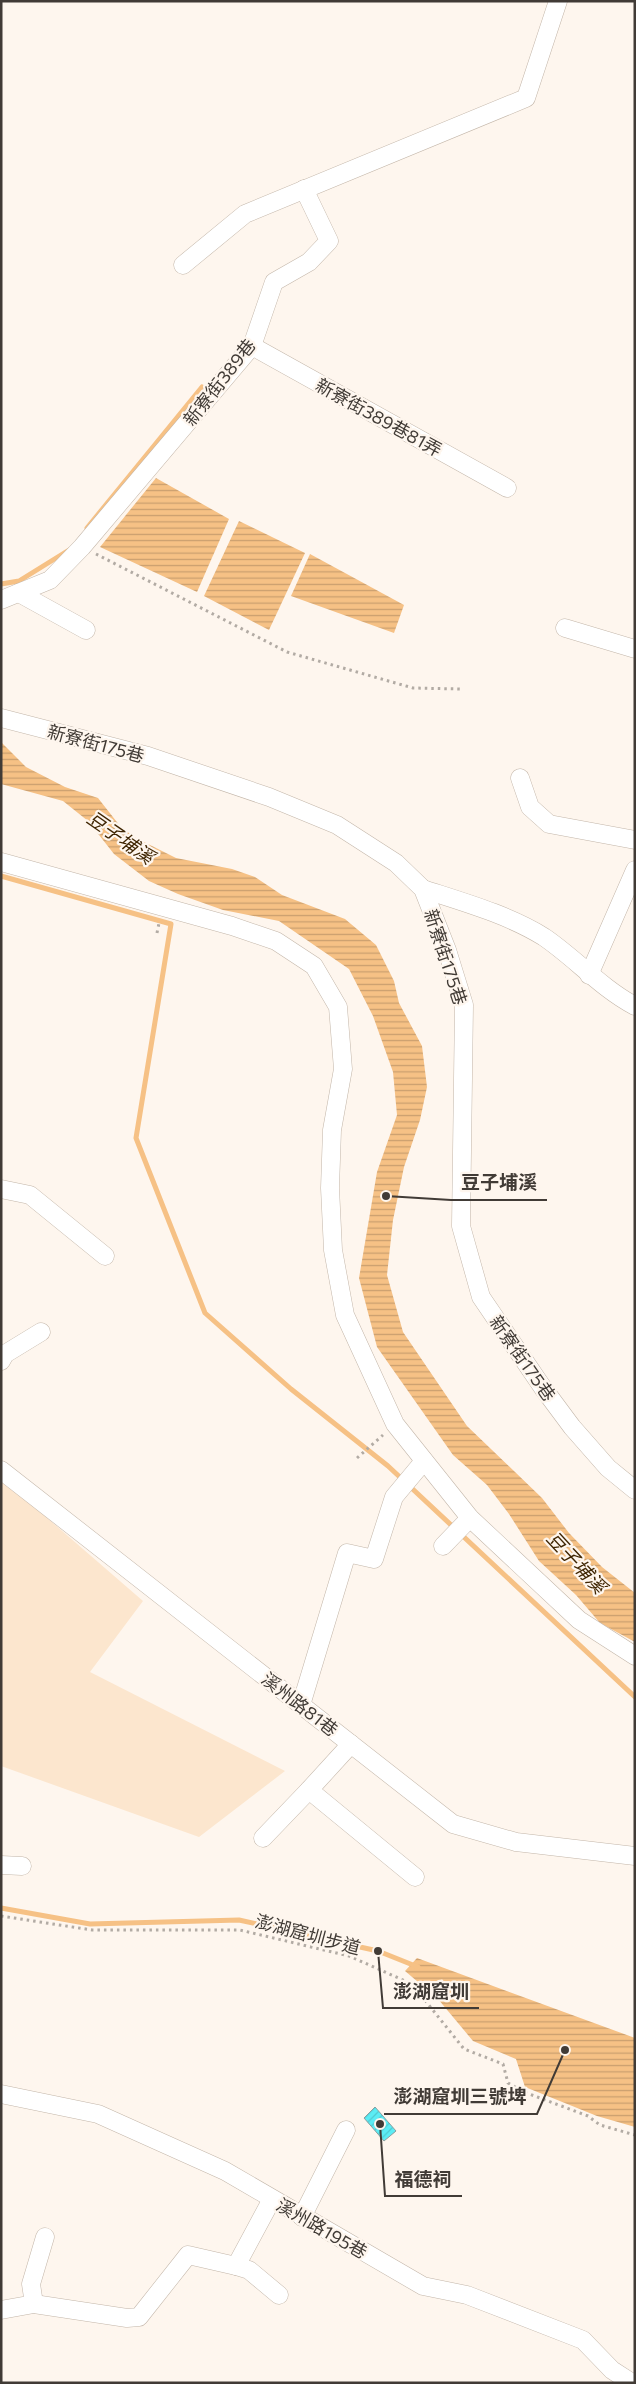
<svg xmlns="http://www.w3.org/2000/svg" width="636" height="2384" viewBox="0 0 636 2384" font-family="Commissioner,'Noto Sans TC',sans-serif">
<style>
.green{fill:#fce6ce}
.water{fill:url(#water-rules)}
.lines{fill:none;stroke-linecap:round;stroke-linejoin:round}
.stream{stroke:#f6c185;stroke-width:5}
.building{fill:url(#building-hatch);stroke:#8a9fa0}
.minor-casing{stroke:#c3b6a9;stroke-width:19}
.path{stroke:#b2aba4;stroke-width:3;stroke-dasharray:2.5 4;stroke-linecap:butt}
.minor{stroke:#fff;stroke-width:18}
.labels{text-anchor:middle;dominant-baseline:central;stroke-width:4.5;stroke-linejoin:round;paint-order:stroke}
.street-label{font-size:18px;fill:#413b36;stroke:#fef6ee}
.water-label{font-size:19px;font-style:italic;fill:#402603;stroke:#fef6ee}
.leader{fill:none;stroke:#413b36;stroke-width:2}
.callout-dot{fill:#413b36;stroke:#fef6ee;stroke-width:2}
.callout-label{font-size:19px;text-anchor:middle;font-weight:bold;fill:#413b36;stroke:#fef6ee;stroke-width:4.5;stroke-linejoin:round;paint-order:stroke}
</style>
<defs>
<pattern id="water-rules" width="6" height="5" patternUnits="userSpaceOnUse" patternTransform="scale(1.25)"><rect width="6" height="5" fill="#f6c185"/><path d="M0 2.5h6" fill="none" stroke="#c99e6e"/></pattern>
<pattern id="building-hatch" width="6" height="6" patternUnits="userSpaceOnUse" patternTransform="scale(1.25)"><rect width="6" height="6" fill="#5becf4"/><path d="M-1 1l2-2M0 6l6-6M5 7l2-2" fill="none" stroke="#50cbd2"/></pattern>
</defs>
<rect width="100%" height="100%" fill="#fef6ee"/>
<path class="green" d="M1 1478 143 1601 90 1672 285 1771 199 1837 1 1766Z"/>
<g class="water">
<path d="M156 478 229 519 197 592 100 547Z"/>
<path d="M239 521 305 553 269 630 204 596Z"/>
<path d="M310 554 404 605 394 633 291 596Z"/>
<path d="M1 742 26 767 65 787 98 798 120 826 134 837 176 858 232 869 255 877 282 895 345 919 376 945 394 981 399 1003 422 1046 427 1087 420 1120 404 1167 393 1220 387 1275 403 1332 467 1426 542 1498 569 1533 602 1567 635 1593V1642L600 1623 576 1595 539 1561 509 1514 487 1485 453 1455 377 1347 359 1278 377 1172 397 1115 393 1072 373 1016 349 969 279 921 223 910 178 894 149 881 114 854 88 821 63 801 1 784Z"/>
<path d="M417 1958 635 2038V2127L597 2116 525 2087 516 2059 473 2041 438 1999 405 1971Z"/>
</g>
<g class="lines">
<g class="stream">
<path d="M87 528 202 387"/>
<path d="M1 584 19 581 69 550"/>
<path d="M1 876 171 924 136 1138 205 1313 291 1389 388 1466 635 1697"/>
<path d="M1 1908 90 1924 239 1920 378 1951 418 1967"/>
</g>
</g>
<path class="building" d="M375 2107 396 2131 384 2141 364 2118Z"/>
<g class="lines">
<g class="minor-casing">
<g id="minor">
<path d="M183 265 245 214 526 98 558 1"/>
<path d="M252 346 507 488"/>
<path d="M19 593 86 630"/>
<path d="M1 600 50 580 82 547 252 346 274 282 309 262 329 241 304 189"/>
<path d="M565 628 635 649"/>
<path d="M1 718 148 756 269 797 337 825 396 863 423 889 447 950 464 1005 461 1226 481 1297 543 1388 572 1427 608 1468 635 1490"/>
<path d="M520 778 530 807 549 824 635 840"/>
<path d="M1 862 232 926 276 941 314 966 338 1007 343 1069 332 1130 330 1188 333 1250 345 1315 395 1424 470 1518 579 1620 635 1656"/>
<path d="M423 889C463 902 509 915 544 937 575 958 601 988 635 1006"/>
<path d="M589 975 635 870"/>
<path d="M1 1189 30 1195 105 1256"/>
<path d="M1 1361 5 1354 41 1332"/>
<path d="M1 1470 453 1824 516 1842 635 1856"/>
<path d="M443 1546 470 1518"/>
<path d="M301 1705 347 1553 374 1559 394 1497 424 1461"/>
<path d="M351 1744 309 1790 415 1877"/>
<path d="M263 1838 309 1790"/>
<path d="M1 1865 22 1866"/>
<path d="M1 2094 98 2114 225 2171 423 2286 467 2295 583 2340 612 2370 632 2383"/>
<path d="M302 2217 346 2130"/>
<path d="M236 2266 249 2270 279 2295"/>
<path d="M34 2304 31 2284 45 2237"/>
<path d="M1 2310 34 2304 127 2318 139 2317 188 2255 236 2266 272 2199"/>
</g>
</g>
<g class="path">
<path d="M96 554 287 652 413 688 460 689"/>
<path d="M157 933 159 923"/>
<path d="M357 1458 383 1435"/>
<path d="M1 1916 92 1930H240L349 1956 412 1984 464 2049 503 2064 508 2083 524 2092 588 2116 600 2125 635 2135"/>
</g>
<use href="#minor" class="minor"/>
</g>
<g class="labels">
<g class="street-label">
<text transform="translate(219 382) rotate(-52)">新寮街389巷</text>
<text transform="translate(379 417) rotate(29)">新寮街389巷81弄</text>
<text transform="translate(96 743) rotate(15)">新寮街175巷</text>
<text transform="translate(446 957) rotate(72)">新寮街175巷</text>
<text transform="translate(523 1358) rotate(55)">新寮街175巷</text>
<text transform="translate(300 1704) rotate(38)">溪州路81巷</text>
<text transform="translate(308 1934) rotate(15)">澎湖窟圳步道</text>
<text transform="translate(322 2228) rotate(30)">溪州路195巷</text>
</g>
<g class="water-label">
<text transform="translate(121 837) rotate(35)">豆子埔溪</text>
<text transform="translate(577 1562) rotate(47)">豆子埔溪</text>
</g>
</g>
<path class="leader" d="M386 1196L451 1200H547M378 1951L383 2008H479M565 2050L537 2114H384M380 2124L385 2196H462"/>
<g class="callout-dot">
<circle cx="386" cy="1196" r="5"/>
<circle cx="378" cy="1951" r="5"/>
<circle cx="565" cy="2050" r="5"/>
<circle cx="380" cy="2124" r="5"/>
</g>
<g class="callout-label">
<text x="499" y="1189">豆子埔溪</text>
<text x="431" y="1998">澎湖窟圳</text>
<text x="460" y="2103">澎湖窟圳三號埤</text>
<text x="423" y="2186">福德祠</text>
</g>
<rect width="636" height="2384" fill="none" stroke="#413b36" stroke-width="5"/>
</svg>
